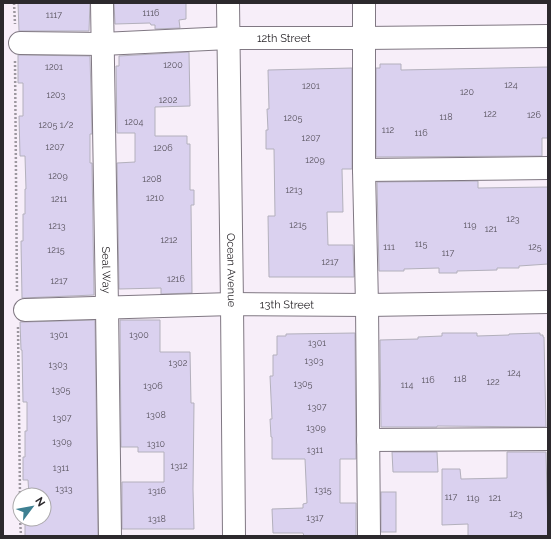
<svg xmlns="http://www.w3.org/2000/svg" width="551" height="539" viewBox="0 0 551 539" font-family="Raleway,sans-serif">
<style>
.building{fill:#dad1ef;stroke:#b3b0bc}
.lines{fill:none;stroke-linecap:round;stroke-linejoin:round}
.minor-casing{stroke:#807883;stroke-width:24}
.path{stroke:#9d979f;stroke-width:2.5;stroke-dasharray:2 2;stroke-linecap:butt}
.minor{stroke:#fff;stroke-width:22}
.labels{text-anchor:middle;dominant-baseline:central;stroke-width:3.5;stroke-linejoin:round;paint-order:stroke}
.number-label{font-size:9px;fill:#58535e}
.street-label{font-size:11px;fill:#2c292d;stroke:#fff}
</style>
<rect width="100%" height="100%" fill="#f7eef9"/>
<g class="building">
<path d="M18 3H90L89 31H19Z"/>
<path d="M114 3H186V19L179 20 180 28 155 29V25H151L150 23 115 24Z"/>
<path d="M189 52 190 106 155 107V136H187V144H190V190H194V205H191L192 293 161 294V288L119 289 117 163 135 162V133H117L116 66H119V56Z"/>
<path d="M18 55 90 56 92 134H90V163H92L94 295 22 298 21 241H23V214H25V189H26L25 156H20L19 116H23V83H18Z"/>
<path d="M380 64H401V70L548 67V138H542V156L376 157V68H380Z"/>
<path d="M352 68V169H342L343 212H327L328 245H353L354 277H269L268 216H275L274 149H266V130H268L267 109H269L268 70Z"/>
<path d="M478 181V188L548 187V264L519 266V268H497V270L457 271V273H439V268L404 269V271H379L377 182Z"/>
<path d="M95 320 98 536H25V519H44V495H29L28 480H23V457H25V431H27V402H23L22 350H21L20 322H25Z"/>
<path d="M120 320H160V352H190L191 403H194L193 489 194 529H122V482H164V452H138V447H121Z"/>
<path d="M355 333 356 459H340V503H356V536H304L303 533H273L272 509 303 508V504L307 503 305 459H272V437H271L270 419H272L270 376H273V355H277V336H286V334Z"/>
<path d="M442 333H477V336L509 335V334L540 333V335H543V337H544L546 427 437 426V427H381L380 340 418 339V337L442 336Z"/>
<path d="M392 452H437L438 472H393Z"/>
<path d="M507 452H546L548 536H468V524L442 525V469H460L461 479 507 478Z"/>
<rect x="381" y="492" width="15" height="40"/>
</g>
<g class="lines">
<g class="minor-casing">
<g id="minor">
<path id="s1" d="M102 3 107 307 110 536"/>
<path id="s2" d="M228 3 232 304 234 536"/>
<path d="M364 3V170L367 305 369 536"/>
<path id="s3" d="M20 43 102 44 229 38H364L548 36"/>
<path d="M364 170 548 168"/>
<path id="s4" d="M25 310 232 304 367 305 548 302"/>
<path d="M368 440 548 439"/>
</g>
</g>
<g class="path">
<path d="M14 3 15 24"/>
<path d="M15 61 17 292"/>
<path d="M18 327 20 495"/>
<path d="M20 519 21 536"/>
</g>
<use href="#minor" class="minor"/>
</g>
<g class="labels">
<g class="number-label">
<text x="151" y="13">1116</text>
<text x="54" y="15">1117</text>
<text x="173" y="65">1200</text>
<text x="54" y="67">1201</text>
<text x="511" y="85">124</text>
<text x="311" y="86">1201</text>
<text x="467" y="92">120</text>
<text x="56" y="95">1203</text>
<text x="168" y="100">1202</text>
<text x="490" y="114">122</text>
<text x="534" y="115">126</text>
<text x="446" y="117">118</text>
<text x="293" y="118">1205</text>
<text x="134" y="122">1204</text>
<text x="56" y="125">1205 1/2</text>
<text x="388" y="130">112</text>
<text x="421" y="133">116</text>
<text x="311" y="138">1207</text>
<text x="55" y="147">1207</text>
<text x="163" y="148">1206</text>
<text x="315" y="160">1209</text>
<text x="58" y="176">1209</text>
<text x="152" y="179">1208</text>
<text x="294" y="190">1213</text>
<text x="155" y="198">1210</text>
<text x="59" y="199">1211</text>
<text x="513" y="219">123</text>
<text x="298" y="225">1215</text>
<text x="470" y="225">119</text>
<text x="57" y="226">1213</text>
<text x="491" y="229">121</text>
<text x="169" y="240">1212</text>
<text x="421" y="244">115</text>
<text x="389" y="247">111</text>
<text x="535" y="247">125</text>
<text x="56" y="250">1215</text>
<text x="448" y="253">117</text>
<text x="330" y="262">1217</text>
<text x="176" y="279">1216</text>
<text x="59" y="281">1217</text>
<text x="59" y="335">1301</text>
<text x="139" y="335">1300</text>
<text x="317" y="343">1301</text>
<text x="314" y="361">1303</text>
<text x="178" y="363">1302</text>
<text x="58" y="365">1303</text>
<text x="514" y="373">124</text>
<text x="460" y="379">118</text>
<text x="428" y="380">116</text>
<text x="493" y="382">122</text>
<text x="303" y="384">1305</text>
<text x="407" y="385">114</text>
<text x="153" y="386">1306</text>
<text x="61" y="390">1305</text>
<text x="317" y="407">1307</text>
<text x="156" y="415">1308</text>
<text x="62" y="418">1307</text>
<text x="316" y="428">1309</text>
<text x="62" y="442">1309</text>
<text x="156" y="444">1310</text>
<text x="315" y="450">1311</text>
<text x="179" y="466">1312</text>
<text x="61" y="468">1311</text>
<text x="64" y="489">1313</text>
<text x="323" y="490">1315</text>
<text x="157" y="491">1316</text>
<text x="451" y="497">117</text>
<text x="473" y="498">119</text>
<text x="495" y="498">121</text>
<text x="516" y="514">123</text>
<text x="315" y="518">1317</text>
<text x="157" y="519">1318</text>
</g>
<g class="street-label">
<text stroke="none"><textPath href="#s3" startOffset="264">12th Street</textPath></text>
<text stroke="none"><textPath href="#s1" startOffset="267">Seal Way</textPath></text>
<text stroke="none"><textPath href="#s2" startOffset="267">Ocean Avenue</textPath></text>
<text stroke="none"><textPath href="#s4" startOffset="262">13th Street</textPath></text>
</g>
</g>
<rect width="551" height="539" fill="none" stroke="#2c292d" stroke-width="8"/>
<g transform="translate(32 507) rotate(58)"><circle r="19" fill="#ffffff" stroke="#aba9ab"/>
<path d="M0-3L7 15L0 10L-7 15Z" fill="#3e8092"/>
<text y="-6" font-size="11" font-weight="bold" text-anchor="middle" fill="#2c292d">N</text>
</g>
</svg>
